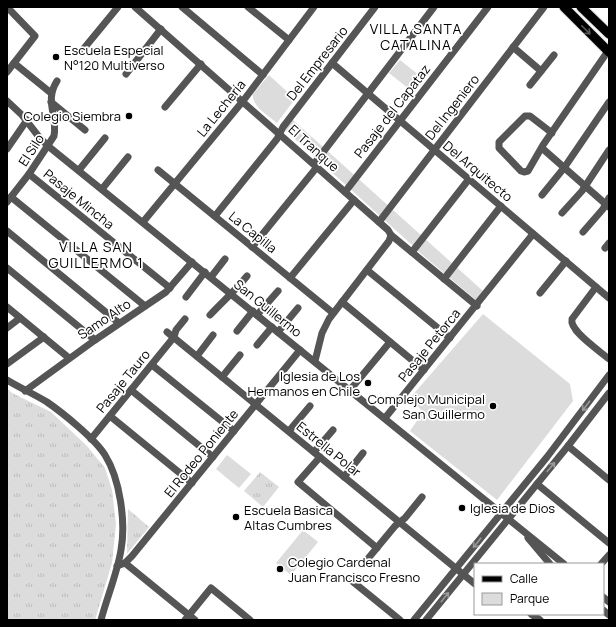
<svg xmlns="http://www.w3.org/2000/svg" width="616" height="627" viewBox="0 0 616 627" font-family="Manrope,sans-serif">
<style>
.grass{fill:url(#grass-tufts)}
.park{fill:#dcdcdc}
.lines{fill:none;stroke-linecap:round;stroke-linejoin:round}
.major-casing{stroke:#dbdbdb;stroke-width:11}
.minor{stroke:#555;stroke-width:7}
.major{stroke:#000;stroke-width:9}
.oneway{stroke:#595959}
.oneway2{stroke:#999}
.poi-dot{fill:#000;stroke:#fff;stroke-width:1.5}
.labels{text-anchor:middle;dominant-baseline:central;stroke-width:3.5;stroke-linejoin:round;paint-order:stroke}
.poi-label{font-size:13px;fill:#000;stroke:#fff;text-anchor:start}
.street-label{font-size:13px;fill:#000;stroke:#fff}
.neighbourhood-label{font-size:14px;letter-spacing:1px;fill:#000;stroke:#fff}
</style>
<defs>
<pattern id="grass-tufts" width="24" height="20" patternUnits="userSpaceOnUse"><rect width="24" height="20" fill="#dcdcdc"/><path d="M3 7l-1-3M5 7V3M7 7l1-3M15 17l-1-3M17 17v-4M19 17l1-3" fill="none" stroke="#bbb"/></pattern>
</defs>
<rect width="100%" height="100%" fill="#fff"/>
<g class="grass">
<path d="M7 388 12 393 51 412 87 446 105 468 112 490 116 524 112 563 95 620H7Z"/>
<path d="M260 472 279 487 263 507 244 491Z"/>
<path d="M128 509 149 527 127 554Z"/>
</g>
<g class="park">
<path d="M400 60 425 80 414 93 389 73Z"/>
<path d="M269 75 295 99 277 123C269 116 251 106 253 94Z"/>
<path d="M292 119 483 291 476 300 419 252 411 244 284 129Z"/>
<path d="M483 314 570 384 573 401 497 500 410 431 423 412 410 398Z"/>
<path d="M227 455 251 474 239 488 216 469Z"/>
<path d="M303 530 318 542 291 575 276 563Z"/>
</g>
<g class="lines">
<g class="major-casing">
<g id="major">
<path d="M564 7 609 52"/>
<path d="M581 7 609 34"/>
</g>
</g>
<g class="minor">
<path d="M7 7 35 36 7 72"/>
<path d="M135 7 388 230 391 235 477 306"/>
<path d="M182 7 263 75"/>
<path d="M248 7 289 40"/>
<path d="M513 47 541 71"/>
<path d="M81 52 118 7"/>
<path d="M14 63 51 93"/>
<path d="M332 63 609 298"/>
<path d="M126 74 161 29"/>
<path d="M530 85 554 55"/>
<path d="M7 101 22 115 39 137 48 146 564 564"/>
<path d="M51 102 85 130"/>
<path d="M165 107 201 64"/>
<path d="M552 133 530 116H525L499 142V148L521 171 524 172 528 171 543 145 608 51"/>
<path d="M7 149 27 120"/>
<path d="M543 149 609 207"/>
<path d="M314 164 434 7"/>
<path d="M79 170 105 138"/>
<path d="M158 170 333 313"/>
<path d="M29 174 170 288"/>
<path d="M102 189 128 157"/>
<path d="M345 192 488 7"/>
<path d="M542 195 564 168 609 102"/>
<path d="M11 197 145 306"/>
<path d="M7 202 29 174 54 136C58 116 44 101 57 81"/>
<path d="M562 213 582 191 609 150"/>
<path d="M215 216 277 139 283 127 375 7"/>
<path d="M143 222 243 101 314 7"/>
<path d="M379 222 544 7"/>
<path d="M7 231 119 323"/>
<path d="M583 232 603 209 609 198"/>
<path d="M252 247 317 167"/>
<path d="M605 248 609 243"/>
<path d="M412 252 469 179"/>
<path d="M7 268 95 340"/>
<path d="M367 270 450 338"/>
<path d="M211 277 225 259"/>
<path d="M290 278 354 200"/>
<path d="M444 279 501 206"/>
<path d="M596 287 572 319C569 331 600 351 609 359"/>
<path d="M540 293 566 261"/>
<path d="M186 297 205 272"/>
<path d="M342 302 424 370"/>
<path d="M7 307 69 358"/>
<path d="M210 315C222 302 236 290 247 276"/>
<path d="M257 315 278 291"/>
<path d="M7 328 20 318"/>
<path d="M237 331 253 311"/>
<path d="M167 332 475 584"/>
<path d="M278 332 298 308"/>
<path d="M257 345 272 327"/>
<path d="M197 356 213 335"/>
<path d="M315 361 322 333 329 319 389 241 391 235"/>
<path d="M7 364 44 337"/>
<path d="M152 365 234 431"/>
<path d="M222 377 240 355"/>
<path d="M7 380C20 388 34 394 47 402 63 413 95 439 105 455 120 479 126 522 121 550 117 574 107 597 101 620"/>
<path d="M131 390 213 457"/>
<path d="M350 390 390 342"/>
<path d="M25 391 95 340 166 292 192 262"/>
<path d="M110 416 192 483"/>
<path d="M385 418 533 234"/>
<path d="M289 431 310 406"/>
<path d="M91 439 174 337 176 330 185 319"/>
<path d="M568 446 609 480"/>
<path d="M314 452 333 430"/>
<path d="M320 457 298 482 377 548"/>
<path d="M344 477 363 453"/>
<path d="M537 484 609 543"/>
<path d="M528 538 550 564"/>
<path d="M366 561 395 526 405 518 422 497"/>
<path d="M125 563 195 620"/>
<path d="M601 564 609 555"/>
<path d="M117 566 125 563 132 556 300 350"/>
<path d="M352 581 400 620"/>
<path d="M603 597 609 602"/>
<path d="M603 610 609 615"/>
<path d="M531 614 540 620"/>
<path d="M185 620 211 588 250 620"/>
<path d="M414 620 547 457 609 375"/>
<path d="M426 620 568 446 609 393"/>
</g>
<use href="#major" class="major"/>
</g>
<defs><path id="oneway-shaft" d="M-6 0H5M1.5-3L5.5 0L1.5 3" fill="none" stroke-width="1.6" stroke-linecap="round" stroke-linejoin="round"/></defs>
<use class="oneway" href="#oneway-shaft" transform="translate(586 30) rotate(45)"/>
<g class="oneway2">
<use href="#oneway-shaft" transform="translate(586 406) rotate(127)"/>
<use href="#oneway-shaft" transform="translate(551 467) rotate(-50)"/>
<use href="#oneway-shaft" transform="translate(477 543) rotate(129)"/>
<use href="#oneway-shaft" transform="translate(445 597) rotate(-51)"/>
</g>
<g class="poi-dot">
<circle cx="56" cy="57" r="4"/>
<circle cx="129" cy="116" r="4"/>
<circle cx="368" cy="383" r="4"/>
<circle cx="493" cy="406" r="4"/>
<circle cx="462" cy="508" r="4"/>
<circle cx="236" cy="517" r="4"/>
<circle cx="280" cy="569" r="4"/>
</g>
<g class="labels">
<g class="poi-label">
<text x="64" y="50">Escuela Especial<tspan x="64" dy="15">N°120 Multiverso</tspan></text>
<text x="121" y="116" text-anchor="end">Colegio Siembra</text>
<text x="360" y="376" text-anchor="end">Iglesia de Los<tspan x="360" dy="15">Hermanos en Chile</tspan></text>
<text x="485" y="399" text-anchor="end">Complejo Municipal<tspan x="485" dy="15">San Guillermo</tspan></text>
<text x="470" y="508">Iglesia de Dios</text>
<text x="244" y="510">Escuela Basica<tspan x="244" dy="15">Altas Cumbres</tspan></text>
<text x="288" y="562">Colegio Cardenal<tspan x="288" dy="15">Juan Francisco Fresno</tspan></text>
</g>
<g class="street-label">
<text transform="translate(317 63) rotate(-52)">Del Empresario</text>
<text transform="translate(452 107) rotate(-52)">Del Ingeniero</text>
<text transform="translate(221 108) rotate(-51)">La Lechería</text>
<text transform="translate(392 111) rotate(-52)">Pasaje del Capataz</text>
<text transform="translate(314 148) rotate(42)">El Tranque</text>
<text transform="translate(31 150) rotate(-57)">El Silo</text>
<text transform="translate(478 171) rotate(40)">Del Arquitecto</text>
<text transform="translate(79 199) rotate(39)">Pasaje Mincha</text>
<text transform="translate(253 232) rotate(39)">La Capilla</text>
<text transform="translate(268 308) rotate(39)">San Guillermo</text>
<text transform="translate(104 319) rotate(-34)">Samo Alto</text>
<text transform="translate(429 345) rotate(-51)">Pasaje Petorca</text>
<text transform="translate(123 381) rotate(-51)">Pasaje Tauro</text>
<text transform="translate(329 449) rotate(39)">Estrella Polar</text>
<text transform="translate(201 453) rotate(-51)">El Rodeo Poniente</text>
</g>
<g class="neighbourhood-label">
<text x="416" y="28">VILLA SANTA<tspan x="416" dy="16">CATALINA</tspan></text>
<text x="96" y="246">VILLA SAN<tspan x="96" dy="16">GUILLERMO 1</tspan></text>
</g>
</g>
<rect width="616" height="627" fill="none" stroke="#000000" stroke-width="16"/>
<rect x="474" y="563" width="130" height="52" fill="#ffffff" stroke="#999999"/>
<rect x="482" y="576" width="20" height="6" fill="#000000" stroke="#999999"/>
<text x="510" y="583" font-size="12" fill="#000000">Calle</text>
<rect x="482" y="593" width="20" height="12" fill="#dcdcdc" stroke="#999999"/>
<text x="510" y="603" font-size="12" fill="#000000">Parque</text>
</svg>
